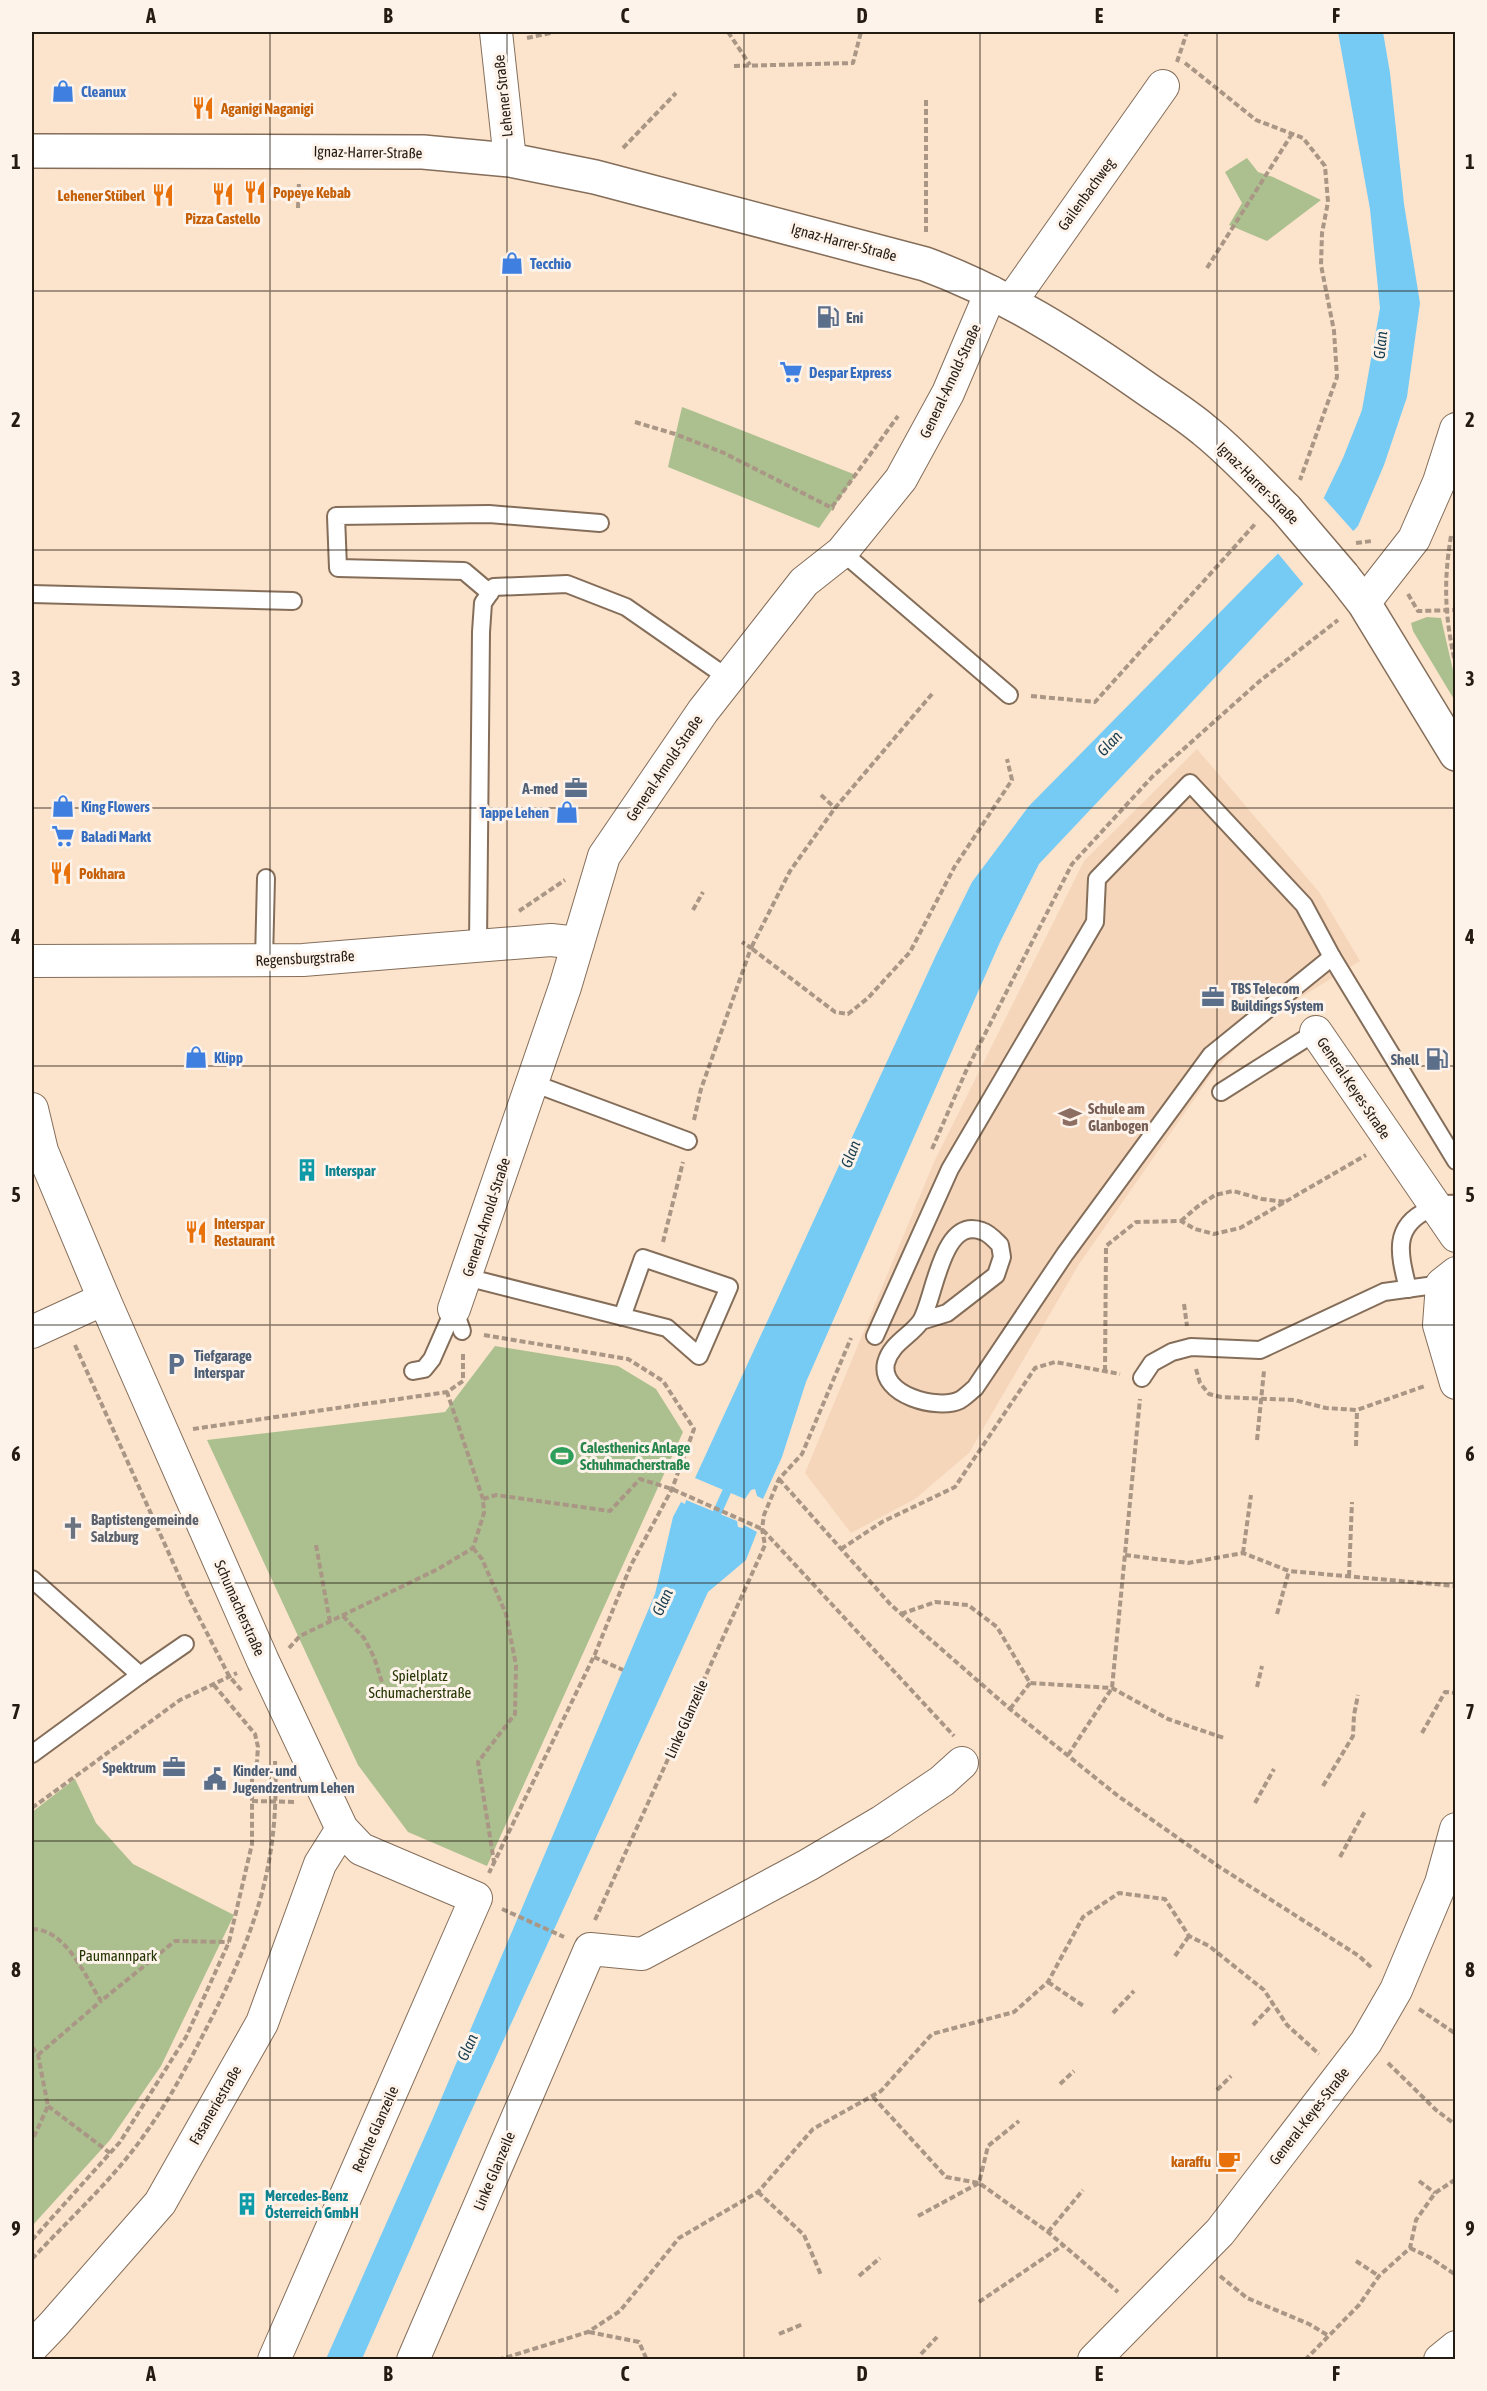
<svg xmlns="http://www.w3.org/2000/svg" width="1487" height="2391" viewBox="0 0 1487 2391" font-family="'Asap Condensed',sans-serif">
<style>
.built{fill:#f5d6bb}
.green{fill:#acc08f}
.water{fill:#76cbf5}
.pier{fill:#fce3cc}
.lines{fill:none;stroke-linecap:round;stroke-linejoin:round}
.stream{stroke:#76cbf5;stroke-width:9}
.lane-casing{stroke:#846e5a;stroke-width:20}
.street-casing{stroke:#846e5a;stroke-width:34}
.primary-casing{stroke:#846e5a;stroke-width:36}
.path{stroke:#a99685;stroke-width:4;stroke-dasharray:6 3;stroke-linecap:butt}
.lane{stroke:#fff;stroke-width:16}
.street{stroke:#fff;stroke-width:32}
.primary{stroke:#fff;stroke-width:33}
.primary-bridge-casing{stroke:#846e5a;stroke-width:36;stroke-linecap:butt}
.primary-bridge{stroke:#fff;stroke-width:33}
.grid{fill:none;stroke:#241b13;stroke-width:1.5;stroke-opacity:0.55}
.labels{text-anchor:middle;dominant-baseline:central;stroke-width:6;stroke-linejoin:round;paint-order:stroke}
.shop-label{font-size:15px;font-weight:bold;fill:#366cbe;stroke:#fdf3ea;text-anchor:start}
.street-label{font-size:15px;fill:#241b13;stroke:#fdf3ea}
.food-label{font-size:15px;font-weight:bold;fill:#c56008;stroke:#fdf3ea;text-anchor:start}
.service-label{font-size:15px;font-weight:bold;fill:#4e5e75;stroke:#fdf3ea;text-anchor:start}
.education-label{font-size:15px;font-weight:bold;fill:#785e54;stroke:#fdf3ea;text-anchor:start}
.culture-label{font-size:15px;font-weight:bold;fill:#0d838f;stroke:#fdf3ea;text-anchor:start}
.leisure-label{font-size:15px;font-weight:bold;fill:#27864d;stroke:#fdf3ea;text-anchor:start}
.worship-label{font-size:15px;font-weight:bold;fill:#5b616d;stroke:#fdf3ea;text-anchor:start}
.park-label{font-size:15px;fill:#243400;stroke:#fdf3ea}
.water-label{font-size:16px;font-style:italic;fill:#173d4f;stroke:#fdf3ea}
.neatline{fill:none;stroke:#241b13;stroke-width:2}
.grid-label{font-size:20px;text-anchor:middle;font-weight:bold;fill:#241b13}
</style>
<rect width="100%" height="100%" fill="#fce3cc"/>
<path class="built" d="M1197 749 1319 892 1360 961 1262 1021 1214 1071 1079 1264 969 1453 915 1499 851 1533 805 1473 934 1162 1084 861Z"/>
<g class="green">
<path d="M1247 158 1258 172 1273 177 1321 200 1267 241 1229 225 1242 203 1225 172Z"/>
<path d="M682 407 690 410 856 475 819 528 668 467Z"/>
<path d="M1427 617 1441 618 1455 679V701L1413 631 1411 623Z"/>
<path d="M495 1346 618 1366 656 1389 683 1432 487 1866 408 1832 358 1765 207 1440 445 1412Z"/>
<path d="M75 1779 96 1823 133 1864 234 1915 161 2066 110 2140 32 2226V1812Z"/>
</g>
<g class="water">
<path d="M1338 32H1383L1390 73 1404 204 1420 303 1407 397 1384 465 1358 526 1039 864 1000 942 806 1382 782 1457 763 1499 757 1496 755 1489 751 1490 745 1499 695 1478 937 953 972 882 1029 806 1315 516 1343 458 1362 410 1380 308 1370 209Z"/>
<path d="M686 1500 737 1521 738 1527 743 1528 744 1525 757 1532 746 1560 708 1592 464 2127 362 2359H326L433 2118 655 1594 673 1517 681 1502 685 1504Z"/>
</g>
<path class="pier" d="M1321 495 1355 533 1305 586 1276 551 1312 514Z"/>
<g class="lines">
<path class="stream" d="M712 1524 731 1482"/>
<g class="lane-casing">
<g id="lane">
<path d="M842 552 1009 695"/>
<path d="M490 593 464 571 338 568 336 516 489 514 600 523"/>
<path d="M32 594 293 601"/>
<path d="M478 945 481 632 483 603 494 587 567 584 626 607 728 678"/>
<path d="M264 960 266 878"/>
<path d="M530 1082 688 1141"/>
<path d="M1221 1092 1316 1032"/>
<path d="M466 1277 667 1328 699 1356 729 1287 643 1258 622 1317"/>
<path d="M1408 1289C1400 1256 1391 1227 1428 1210 1438 1206 1444 1203 1456 1204"/>
<path d="M454 1309 462 1331"/>
<path d="M921 1321 947 1313 996 1275 1002 1257 1000 1245C995 1240 989 1233 982 1231 941 1216 935 1298 921 1321 911 1336 891 1343 886 1363 879 1395 938 1411 960 1400 965 1397 970 1392 975 1388L1065 1254 1211 1055 1332 957"/>
<path d="M875 1336 950 1169 1095 922 1097 879 1190 783 1304 905 1332 957 1456 1161"/>
<path d="M413 1371 424 1369 432 1359 454 1309"/>
<path d="M1142 1378 1152 1363 1172 1352 1191 1347 1260 1350 1384 1292 1442 1284"/>
<path d="M32 1579 140 1675 32 1754"/>
<path d="M140 1675 185 1644"/>
</g>
</g>
<g class="street-casing">
<g id="street">
<path d="M496 32 510 160"/>
<path d="M1010 303 1163 86"/>
<path d="M1364 603 1414 539 1439 482 1456 429"/>
<path d="M32 961 303 960 551 940 578 943"/>
<path d="M1316 1032 1456 1236"/>
<path d="M32 1109 42 1151 104 1299 263 1661 342 1829 361 1849 476 1898 274 2360"/>
<path d="M1456 1273 1442 1284 1439 1325 1456 1383"/>
<path d="M454 1309 565 987 604 856 703 711 804 582 842 552 901 479 948 393 991 292"/>
<path d="M32 1332 104 1299"/>
<path d="M32 2347 54 2324 160 2203 262 2023 320 1864 342 1829"/>
<path d="M413 2360 590 1949 642 1954 808 1865 881 1822 942 1781 962 1763"/>
<path d="M1094 2360 1220 2232 1366 2042 1396 1990 1441 1883 1456 1829"/>
<path d="M1440 2360 1456 2347"/>
</g>
</g>
<g class="primary-casing">
<g id="primary">
<path d="M32 151 423 152 510 160 595 177 925 264C1004 293 1076 339 1144 387 1164 401 1185 414 1204 430 1233 453 1259 482 1286 509"/>
<path d="M1343 576 1364 603 1456 754"/>
</g>
</g>
<g class="path">
<path d="M728 32 750 65"/>
<path d="M527 38 555 32"/>
<path d="M1177 62 1187 32"/>
<path d="M1185 63 1256 120 1303 138 1325 166 1328 202 1322 233 1321 265 1334 331 1337 377 1300 480"/>
<path d="M734 66 853 63 861 32"/>
<path d="M623 148 676 93"/>
<path d="M298 208 299 181"/>
<path d="M926 232V98"/>
<path d="M1207 268 1292 134"/>
<path d="M635 422 675 434 724 453 834 509"/>
<path d="M832 507 898 416"/>
<path d="M1451 536C1443 583 1445 620 1456 666"/>
<path d="M1356 543 1372 541"/>
<path d="M1408 594 1418 611 1455 610"/>
<path d="M1456 595V614"/>
<path d="M932 694 835 808 790 871 751 948 835 1012 848 1014 868 998 910 952 955 866 1012 780 1007 759"/>
<path d="M1031 696 1095 702 1256 523"/>
<path d="M821 795 835 808"/>
<path d="M693 910 703 892"/>
<path d="M519 911 565 880"/>
<path d="M694 1120 701 1089 751 948 742 942"/>
<path d="M932 1149 966 1071 1072 864 1152 777 1261 680 1338 620"/>
<path d="M1181 1221 1197 1207 1215 1195 1233 1191 1262 1199 1286 1202"/>
<path d="M663 1242 683 1162"/>
<path d="M1184 1304 1187 1326"/>
<path d="M484 1335 628 1359 663 1381 694 1429 672 1489 631 1565 595 1654 489 1873"/>
<path d="M75 1345 189 1598 229 1676 242 1691"/>
<path d="M1196 1369 1200 1383 1209 1394 1221 1397 1294 1400 1326 1408 1357 1410 1425 1386"/>
<path d="M1105 1371 1106 1246 1136 1222 1181 1221 1195 1229 1214 1234 1240 1228 1366 1155"/>
<path d="M193 1429 447 1392 463 1381V1353"/>
<path d="M1257 1440 1264 1371"/>
<path d="M1356 1446 1357 1410"/>
<path d="M779 1479 891 1605 1010 1709 1118 1796 1218 1866 1359 1956 1373 1969"/>
<path d="M483 1499 496 1495 610 1511 640 1479 672 1489 762 1529 954 1736"/>
<path d="M316 1545 330 1622"/>
<path d="M473 1548 482 1559 506 1614 516 1665 515 1714 478 1762 494 1862"/>
<path d="M841 1549 882 1522 955 1487 1035 1368 1055 1362 1120 1374"/>
<path d="M1243 1553 1251 1495"/>
<path d="M1125 1555 1188 1563 1243 1553 1289 1571 1456 1586"/>
<path d="M1349 1576 1352 1502"/>
<path d="M901 1614 935 1602 968 1605 997 1627 1030 1683 1112 1688 1168 1719 1224 1738"/>
<path d="M1277 1614 1289 1571"/>
<path d="M343 1616 364 1638 374 1657 387 1698"/>
<path d="M289 1648 300 1636 438 1569 473 1548 484 1513 483 1499 447 1392"/>
<path d="M594 1657 623 1670"/>
<path d="M1257 1687 1262 1666"/>
<path d="M1010 1709 1030 1683"/>
<path d="M1422 1733 1445 1692 1456 1693"/>
<path d="M1068 1755 1112 1688 1140 1399"/>
<path d="M1323 1786 1353 1736 1354 1715 1358 1695"/>
<path d="M252 1801 296 1802"/>
<path d="M1255 1803 1274 1769"/>
<path d="M32 1808 180 1700 237 1673"/>
<path d="M1340 1857 1365 1811"/>
<path d="M502 1909 564 1937"/>
<path d="M595 1920 765 1545 762 1529 764 1515 779 1479 802 1454 851 1338"/>
<path d="M32 1929C66 1929 85 1976 101 2001L175 1941 229 1942"/>
<path d="M1175 1956 1189 1936"/>
<path d="M1048 1982 1085 2007"/>
<path d="M1419 2009 1456 2034"/>
<path d="M1113 2013 1134 1991"/>
<path d="M1253 2025 1273 2004"/>
<path d="M32 2047 38 2055 48 2106 32 2141"/>
<path d="M38 2055 101 2001"/>
<path d="M1388 2063 1436 2110 1456 2125"/>
<path d="M1060 2084 1074 2071"/>
<path d="M1217 2090 1231 2076"/>
<path d="M873 2097 946 2177 979 2183 1048 2232 1118 2292"/>
<path d="M48 2106 110 2153"/>
<path d="M1419 2181 1435 2193"/>
<path d="M758 2192 804 2235 821 2275"/>
<path d="M918 2216 979 2183 988 2146 1019 2121"/>
<path d="M1048 2232 1083 2190"/>
<path d="M32 2240 120 2142 186 2037 229 1942 252 1844V1777L257 1761 258 1747 255 1734 213 1684"/>
<path d="M1410 2248 1429 2257 1456 2275"/>
<path d="M32 2259C70 2218 115 2178 147 2131 170 2099 188 2064 206 2029 253 1938 280 1865 275 1761"/>
<path d="M1356 2261 1379 2276"/>
<path d="M859 2276 880 2258"/>
<path d="M1220 2276 1247 2298 1309 2324 1329 2336"/>
<path d="M979 2302 1063 2245"/>
<path d="M589 2332 639 2342 647 2360"/>
<path d="M779 2334 803 2324"/>
<path d="M921 2354 937 2337"/>
<path d="M498 2360 588 2332 620 2311 679 2238 758 2192 813 2129 881 2091 932 2034 1014 2012 1048 1982 1083 1917 1119 1893 1165 1899 1189 1936 1209 1946 1264 1990 1287 2025 1319 2054"/>
<path d="M1305 2360 1359 2305 1379 2276 1410 2248 1416 2220 1435 2193 1456 2179"/>
</g>
<use href="#lane" class="lane"/>
<use href="#street" class="street"/>
<use href="#primary" class="primary"/>
<g class="primary-bridge-casing">
<path id="primary-bridge" d="M1286 509 1343 576"/>
</g>
<use href="#primary-bridge" class="primary-bridge"/>
</g>
<path class="grid" d="M270 32V2360M507 32V2360M744 32V2360M980 32V2360M1217 32V2360M32 291H1456M32 550H1456M32 808H1456M32 1066H1456M32 1325H1456M32 1583H1456M32 1841H1456M32 2100H1456"/>
<defs>
<g id="shop-bare" transform="scale(1.8)"><path d="M-5-2.5h2.3a2.7 3.5 0 0 1 5.4 0H5L5.5 6h-11ZM-1.5-2.5h3a1.5 2.3 0 0 0-3 0Z" fill="#3f7fe0" stroke="#fdf3ea" stroke-width="2.5" paint-order="stroke"/></g>
<g id="restaurant-bare" transform="scale(1.8)"><path d="M-5-6h1v4h1v-4h1v4h1v-4h1v5L-1.5 .5V6h-2V.5L-5-1ZM5-6V6H3V1.5H1.5Q1.5-4 5-6Z" fill="#e8710a" stroke="#fdf3ea" stroke-width="2.5" paint-order="stroke"/></g>
<g id="fuel-bare" transform="scale(1.8)"><path d="M-5.5-6h7V0h2V4h1.3V-2.5L3-4.5l.8-.8L6-3V5H2.5V1h-1V6h-7ZM-4.2-4.7v3.2H.2V-4.7Z" fill="#5c6f8a" stroke="#fdf3ea" stroke-width="2.5" paint-order="stroke"/></g>
<g id="supermarket-bare" transform="scale(1.8)"><path d="M-6-5.5h2.5l.6 2H6L4.5 2H-2.5L-4.4-4H-6ZM-1.5 3.2a1.3 1.3 0 1 0 .1 0ZM3 3.2a1.3 1.3 0 1 0 .1 0Z" fill="#3f7fe0" stroke="#fdf3ea" stroke-width="2.5" paint-order="stroke"/></g>
<g id="office-bare" transform="scale(1.8)"><path d="M-6-3h4V-5.5h4V-3h4V5H-6ZM-1-4.5V-3h2v-1.5ZM-6 0V1H6V0Z" fill="#5c6f8a" stroke="#fdf3ea" stroke-width="2.5" paint-order="stroke"/></g>
<g id="school-bare" transform="scale(1.8)"><path d="M0-5L7-2L0 1L-7-2ZM-4 1L0 2.5L4 1V4Q0 6-4 4Z" fill="#8d6e63" stroke="#fdf3ea" stroke-width="2.5" paint-order="stroke"/></g>
<g id="building-bare" transform="scale(1.8)"><path d="M-4-6H4V6H1V3H-1V6H-4ZM-2.5-4.3h1.7v1.8h-1.7ZM.8-4.3h1.7v1.8H.8ZM-2.5-1h1.7V.8h-1.7ZM.8-1h1.7V.8H.8Z" fill="#0f9aa8" stroke="#fdf3ea" stroke-width="2.5" paint-order="stroke"/></g>
<g id="parking-bare" transform="scale(1.8)"><path d="M-3.5-5.5H1a3.5 3.5 0 0 1 0 7H-1V5.5H-3.5ZM-1-3.4V-.6H.8a1.4 1.4 0 0 0 0-2.8Z" fill="#5c6f8a" stroke="#fdf3ea" stroke-width="2.5" paint-order="stroke"/></g>
<g id="stadium-bare" transform="scale(1.8)"><path d="M0-5a6.5 5 0 1 0 0 10a6.5 5 0 1 0 0-10ZM-3.5-1.8h7v3.6h-7Z" fill="#2e9e5b" stroke="#fdf3ea" stroke-width="2.5" paint-order="stroke"/></g>
<g id="church-bare" transform="scale(1.8)"><path d="M-1.2-6h2.4v3.5h3.3v2.4h-3.3V6h-2.4V-.1h-3.3v-2.4h3.3Z" fill="#6b7280" stroke="#fdf3ea" stroke-width="2.5" paint-order="stroke"/></g>
<g id="civic-bare" transform="scale(1.8)"><path d="M-.6-6.5H3V-4.5H.6V-3L4-1V1h2V6H-6V1h2V-1L-.6-3ZM-1.2 2.5V6h2.4V2.5Z" fill="#5c6f8a" stroke="#fdf3ea" stroke-width="2.5" paint-order="stroke"/></g>
<g id="cafe-bare" transform="scale(1.8)"><path d="M-5.5-4.5H6V0H3Q3 3.5 0 3.5H-2.5Q-5.5 3.5-5.5 0ZM3-3.2v2h1.7v-2ZM-6 4.5H4V6H-6Z" fill="#e8710a" stroke="#fdf3ea" stroke-width="2.5" paint-order="stroke"/></g>
</defs>
<g fill-rule="evenodd">
<use href="#shop-bare" x="63" y="91"/>
<use href="#restaurant-bare" x="203" y="108"/>
<use href="#restaurant-bare" x="255" y="192"/>
<use href="#restaurant-bare" x="223" y="194"/>
<use href="#restaurant-bare" x="163" y="195"/>
<use href="#shop-bare" x="512" y="263"/>
<use href="#fuel-bare" x="828" y="317"/>
<use href="#supermarket-bare" x="791" y="372"/>
<use href="#office-bare" x="576" y="788"/>
<use href="#shop-bare" x="63" y="806"/>
<use href="#shop-bare" x="567" y="812"/>
<use href="#supermarket-bare" x="63" y="836"/>
<use href="#restaurant-bare" x="61" y="873"/>
<use href="#office-bare" x="1213" y="997"/>
<use href="#shop-bare" x="196" y="1057"/>
<use href="#fuel-bare" x="1437" y="1059"/>
<use href="#school-bare" x="1070" y="1117"/>
<use href="#building-bare" x="307" y="1170"/>
<use href="#restaurant-bare" x="196" y="1232"/>
<use href="#parking-bare" x="176" y="1364"/>
<use href="#stadium-bare" x="562" y="1456"/>
<use href="#church-bare" x="73" y="1528"/>
<use href="#office-bare" x="174" y="1767"/>
<use href="#civic-bare" x="215" y="1779"/>
<use href="#cafe-bare" x="1229" y="2161"/>
<use href="#building-bare" x="247" y="2204"/>
</g>
<g class="labels">
<g class="shop-label">
<text x="81" y="91">Cleanux</text>
<text x="530" y="263">Tecchio</text>
<text x="809" y="372">Despar Express</text>
<text x="81" y="806">King Flowers</text>
<text x="549" y="812" text-anchor="end">Tappe Lehen</text>
<text x="81" y="836">Baladi Markt</text>
<text x="214" y="1057">Klipp</text>
</g>
<g class="street-label">
<text transform="translate(503 96) rotate(-96)">Lehener Straße</text>
<text transform="translate(368 152) rotate(1)">Ignaz-Harrer-Straße</text>
<text transform="translate(1086 194) rotate(-54)">Gailenbachweg</text>
<text transform="translate(844 242) rotate(15)">Ignaz-Harrer-Straße</text>
<text transform="translate(950 381) rotate(-65)">General-Arnold-Straße</text>
<text transform="translate(1258 483) rotate(45)">Ignaz-Harrer-Straße</text>
<text transform="translate(664 768) rotate(-56)">General-Arnold-Straße</text>
<text transform="translate(305 958) rotate(-3)">Regensburgstraße</text>
<text transform="translate(1354 1088) rotate(56)">General-Keyes-Straße</text>
<text transform="translate(486 1217) rotate(-72)">General-Arnold-Straße</text>
<text transform="translate(240 1608) rotate(66)">Schumacherstraße</text>
<text transform="translate(686 1719) rotate(-66)">Linke Glanzeile</text>
<text transform="translate(215 2105) rotate(-60)">Fasaneriestraße</text>
<text transform="translate(1309 2116) rotate(-52)">General-Keyes-Straße</text>
<text transform="translate(375 2129) rotate(-66)">Rechte Glanzeile</text>
<text transform="translate(494 2171) rotate(-67)">Linke Glanzeile</text>
</g>
<g class="food-label">
<text x="221" y="108">Aganigi Naganigi</text>
<text x="273" y="192">Popeye Kebab</text>
<text x="145" y="195" text-anchor="end">Lehener Stüberl</text>
<text x="223" y="218" text-anchor="middle">Pizza Castello</text>
<text x="79" y="873">Pokhara</text>
<text x="214" y="1223">Interspar<tspan x="214" dy="17">Restaurant</tspan></text>
<text x="1211" y="2161" text-anchor="end">karaffu</text>
</g>
<g class="service-label">
<text x="846" y="317">Eni</text>
<text x="558" y="788" text-anchor="end">A-med</text>
<text x="1231" y="988">TBS Telecom<tspan x="1231" dy="17">Buildings System</tspan></text>
<text x="1419" y="1059" text-anchor="end">Shell</text>
<text x="194" y="1355">Tiefgarage<tspan x="194" dy="17">Interspar</tspan></text>
<text x="156" y="1767" text-anchor="end">Spektrum</text>
<text x="233" y="1770">Kinder- und<tspan x="233" dy="17">Jugendzentrum Lehen</tspan></text>
</g>
<g class="education-label">
<text x="1088" y="1108">Schule am<tspan x="1088" dy="17">Glanbogen</tspan></text>
</g>
<g class="culture-label">
<text x="325" y="1170">Interspar</text>
<text x="265" y="2195">Mercedes-Benz<tspan x="265" dy="17">Österreich GmbH</tspan></text>
</g>
<g class="leisure-label">
<text x="580" y="1447">Calesthenics Anlage<tspan x="580" dy="17">Schuhmacherstraße</tspan></text>
</g>
<g class="worship-label">
<text x="91" y="1519">Baptistengemeinde<tspan x="91" dy="17">Salzburg</tspan></text>
</g>
<g class="park-label">
<text x="420" y="1675">Spielplatz<tspan x="420" dy="17">Schumacherstraße</tspan></text>
<text x="118" y="1955">Paumannpark</text>
</g>
<g class="water-label">
<text transform="translate(1380 345) rotate(-84)">Glan</text>
<text transform="translate(1109 743) rotate(-47)">Glan</text>
<text transform="translate(850 1154) rotate(-68)">Glan</text>
<text transform="translate(662 1602) rotate(-66)">Glan</text>
<text transform="translate(467 2047) rotate(-66)">Glan</text>
</g>
</g>
<rect width="1487" height="2391" fill="none" stroke="#fdf3ea" stroke-width="66"/>
<rect x="33" y="33" width="1421" height="2325" class="neatline"/>
<g class="grid-label">
<text x="151" y="23">A</text>
<text x="388" y="23">B</text>
<text x="625" y="23">C</text>
<text x="862" y="23">D</text>
<text x="1099" y="23">E</text>
<text x="1336" y="23">F</text>
<text x="16" y="169">1</text>
<text x="1470" y="169">1</text>
<text x="16" y="427">2</text>
<text x="1470" y="427">2</text>
<text x="16" y="686">3</text>
<text x="1470" y="686">3</text>
<text x="16" y="944">4</text>
<text x="1470" y="944">4</text>
<text x="16" y="1202">5</text>
<text x="1470" y="1202">5</text>
<text x="16" y="1461">6</text>
<text x="1470" y="1461">6</text>
<text x="16" y="1719">7</text>
<text x="1470" y="1719">7</text>
<text x="16" y="1977">8</text>
<text x="1470" y="1977">8</text>
<text x="16" y="2236">9</text>
<text x="1470" y="2236">9</text>
<text x="151" y="2381">A</text>
<text x="388" y="2381">B</text>
<text x="625" y="2381">C</text>
<text x="862" y="2381">D</text>
<text x="1099" y="2381">E</text>
<text x="1336" y="2381">F</text>
</g>
</svg>
